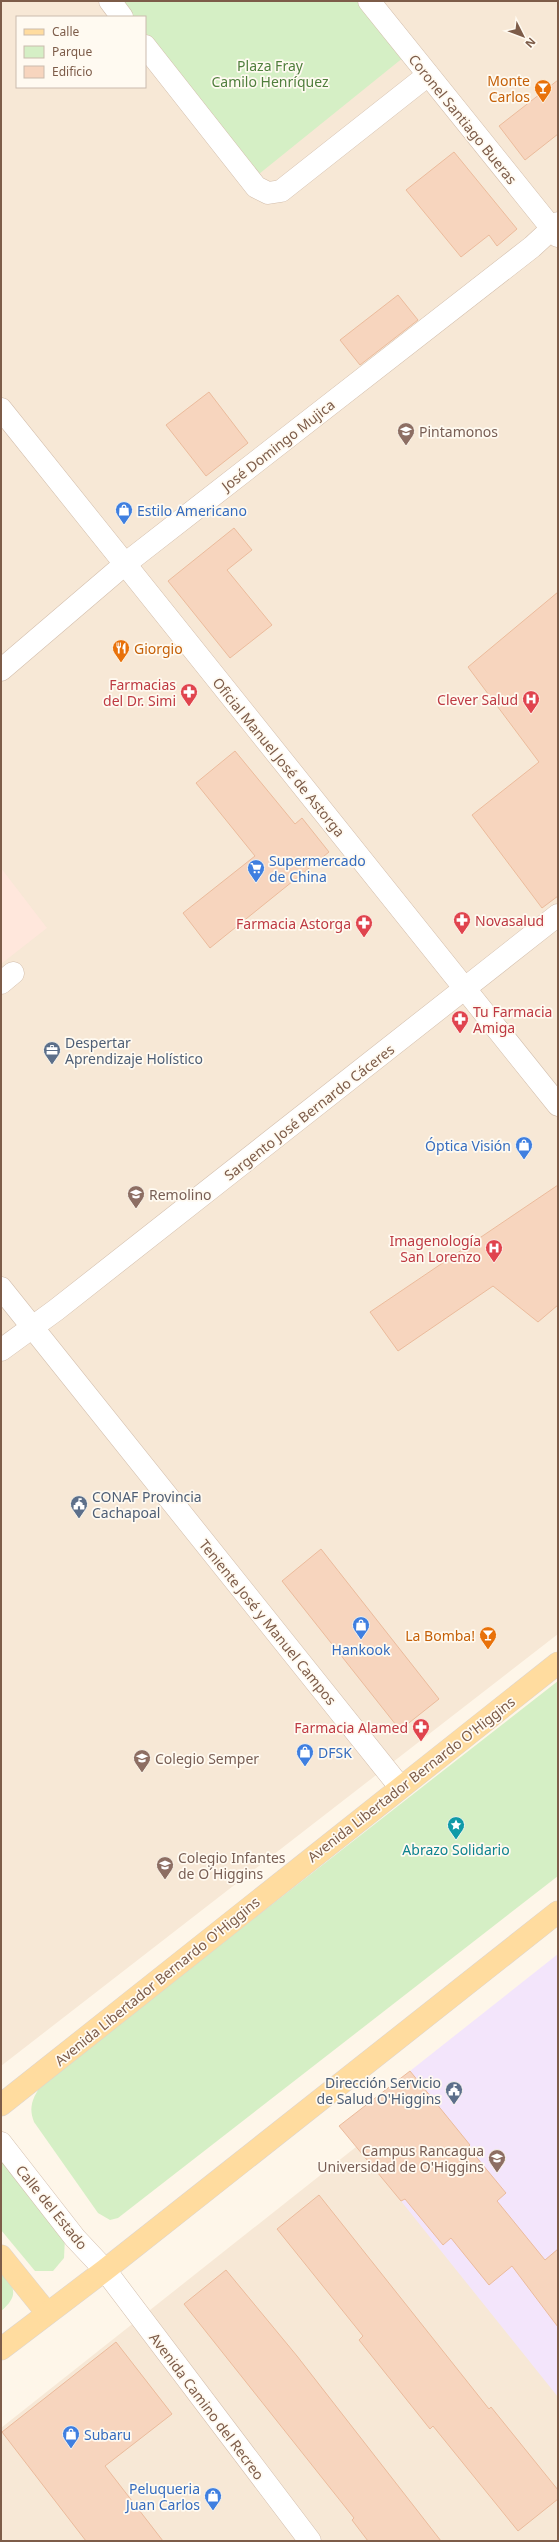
<svg xmlns="http://www.w3.org/2000/svg" width="559" height="2542" viewBox="0 0 559 2542" font-family="'Noto Sans',sans-serif">
<style>
.residential{fill:#f7e8d6;fill-rule:evenodd}
.commercial{fill:#ffe7dc}
.education{fill:#f3e5fb}
.green{fill:#d5efc5}
.building{fill:#f7d5be;stroke:#ebbb9c}
.lines{fill:none;stroke-linecap:round;stroke-linejoin:round}
.minor-casing{stroke:#d3beac;stroke-width:23}
.tertiary-casing{stroke:#d3beac;stroke-width:23}
.primary-casing{stroke:#ddd5d0;stroke-width:23}
.minor{stroke:#fff;stroke-width:22}
.tertiary{stroke:#fff;stroke-width:22}
.primary{stroke:#ffdc9f;stroke-width:22}
.labels{text-anchor:middle;dominant-baseline:central;stroke-width:3.5;stroke-linejoin:round;paint-order:stroke}
.park-label{font-size:14px;fill:#4f7e3c;stroke:#fffaf1}
.food-label{font-size:14px;fill:#c56008;stroke:#fffaf1;text-anchor:end}
.street-label{font-size:14px;fill:#7d5c49;stroke:#fffaf1}
.education-label{font-size:14px;fill:#785e54;stroke:#fffaf1;text-anchor:start}
.shop-label{font-size:14px;fill:#366cbe;stroke:#fffaf1;text-anchor:start}
.health-label{font-size:14px;fill:#be3a42;stroke:#fffaf1;text-anchor:end}
.service-label{font-size:14px;fill:#4e5e75;stroke:#fffaf1;text-anchor:start}
.culture-label{font-size:14px;fill:#0d838f;stroke:#fffaf1}
</style>
<rect width="100%" height="100%" fill="#fef6e9"/>
<g class="residential">
<path d="M1 1H558V1634L1 2066ZM17 17H145V87H17Z"/>
<path d="M558 1987V2541H1V2428Z"/>
</g>
<path class="commercial" d="M1 868 47 928 1 964Z"/>
<path class="education" d="M558 1954V2397L401 2201 470 2145 410 2071Z"/>
<g class="green">
<path d="M120 1H359L404 57 259 174 145 32V17H133Z"/>
<path d="M558 1681V1876L118 2218 110 2220 98 2213 34 2122C28 2107 33 2097 42 2084Z"/>
<path d="M1 2156 65 2237 64 2258 53 2271H35L1 2230Z"/>
<path d="M1 2267C13 2287 21 2294 1 2311Z"/>
</g>
<g class="building">
<path d="M558 80V134L525 160 499 126Z"/>
<path d="M454 152 517 229 497 246 489 235 461 257 406 190Z"/>
<path d="M398 295 418 320 360 365 340 340Z"/>
<path d="M209 392 248 443 206 476 166 425Z"/>
<path d="M234 528 252 550 227 570 272 625 230 658 168 581Z"/>
<path d="M558 592V896L542 908 472 815 539 762 468 667Z"/>
<path d="M235 751 295 824 302 818 329 852 210 948 183 913 255 856 196 783Z"/>
<path d="M558 1185V1305L538 1322 493 1286 398 1351 370 1312Z"/>
<path d="M321 1549 439 1699 400 1730 282 1581Z"/>
<path d="M410 2071 470 2145 468 2147 506 2193 497 2201 545 2260 558 2249V2327L512 2266 489 2285 451 2238 443 2245 405 2199 401 2201 339 2126Z"/>
<path d="M319 2195 489 2409 491 2407 558 2490V2499L518 2531 433 2426 430 2429 359 2340 363 2336 277 2229Z"/>
<path d="M226 2270 297 2356 441 2541H368L352 2520 354 2518 184 2304Z"/>
<path d="M116 2342 172 2414 105 2466 163 2541H86L2 2432Z"/>
</g>
<g class="lines">
<g class="minor-casing">
<g id="minor">
<path d="M110 1 122 17"/>
<path d="M145 46 256 187 268 193 281 191 428 75"/>
<path d="M1 983 13 973"/>
<path d="M1 1288 400 1787"/>
<path d="M1 1350 56 1310 558 915"/>
</g>
</g>
<g class="tertiary-casing">
<g id="tertiary">
<path d="M369 1 558 236"/>
<path d="M1 409 558 1105"/>
<path d="M1 670 125 564 532 247 558 223"/>
<path d="M1 2143 75 2238 105 2270 310 2541"/>
</g>
</g>
<g class="primary-casing">
<g id="primary">
<path d="M1 2105 558 1663"/>
<path d="M1 2256 47 2313"/>
<path d="M1 2349 105 2270 558 1912"/>
</g>
</g>
<use href="#minor" class="minor"/>
<use href="#tertiary" class="tertiary"/>
<use href="#primary" class="primary"/>
</g>
<defs>
<g id="bar-pin" transform="scale(0.9)"><path d="M0 17L-7.5 6A9.5 9.5 0 1 1 7.5 6Z" fill="#e8710a" stroke="#fffaf1"/><path d="M-6-5H6L.8 .8V4.5H3.5V6h-7V4.5H-.8V.8Z" fill="#fff"/></g>
<g id="school-pin" transform="scale(0.9)"><path d="M0 17L-7.5 6A9.5 9.5 0 1 1 7.5 6Z" fill="#8d6e63" stroke="#fffaf1"/><path d="M0-5L7-2L0 1L-7-2ZM-4 1L0 2.5L4 1V4Q0 6-4 4Z" fill="#fff"/></g>
<g id="shop-pin" transform="scale(0.9)"><path d="M0 17L-7.5 6A9.5 9.5 0 1 1 7.5 6Z" fill="#3f7fe0" stroke="#fffaf1"/><path d="M-5-2.5h2.3a2.7 3.5 0 0 1 5.4 0H5L5.5 6h-11ZM-1.5-2.5h3a1.5 2.3 0 0 0-3 0Z" fill="#fff"/></g>
<g id="restaurant-pin" transform="scale(0.9)"><path d="M0 17L-7.5 6A9.5 9.5 0 1 1 7.5 6Z" fill="#e8710a" stroke="#fffaf1"/><path d="M-5-6h1v4h1v-4h1v4h1v-4h1v5L-1.5 .5V6h-2V.5L-5-1ZM5-6V6H3V1.5H1.5Q1.5-4 5-6Z" fill="#fff"/></g>
<g id="pharmacy-pin" transform="scale(0.9)"><path d="M0 17L-7.5 6A9.5 9.5 0 1 1 7.5 6Z" fill="#e0444e" stroke="#fffaf1"/><path d="M-2-6h4v4h4v4h-4v4h-4v-4h-4v-4h4Z" fill="#fff"/></g>
<g id="hospital-pin" transform="scale(0.9)"><path d="M0 17L-7.5 6A9.5 9.5 0 1 1 7.5 6Z" fill="#e0444e" stroke="#fffaf1"/><path d="M-5-5h3v3.5h4V-5h3V5h-3V1.5h-4V5h-3Z" fill="#fff"/></g>
<g id="supermarket-pin" transform="scale(0.9)"><path d="M0 17L-7.5 6A9.5 9.5 0 1 1 7.5 6Z" fill="#3f7fe0" stroke="#fffaf1"/><path d="M-6-5.5h2.5l.6 2H6L4.5 2H-2.5L-4.4-4H-6ZM-1.5 3.2a1.3 1.3 0 1 0 .1 0ZM3 3.2a1.3 1.3 0 1 0 .1 0Z" fill="#fff"/></g>
<g id="office-pin" transform="scale(0.9)"><path d="M0 17L-7.5 6A9.5 9.5 0 1 1 7.5 6Z" fill="#5c6f8a" stroke="#fffaf1"/><path d="M-6-3h4V-5.5h4V-3h4V5H-6ZM-1-4.5V-3h2v-1.5ZM-6 0V1H6V0Z" fill="#fff"/></g>
<g id="civic-pin" transform="scale(0.9)"><path d="M0 17L-7.5 6A9.5 9.5 0 1 1 7.5 6Z" fill="#5c6f8a" stroke="#fffaf1"/><path d="M-.6-6.5H3V-4.5H.6V-3L4-1V1h2V6H-6V1h2V-1L-.6-3ZM-1.2 2.5V6h2.4V2.5Z" fill="#fff"/></g>
<g id="sight-pin" transform="scale(0.9)"><path d="M0 17L-7.5 6A9.5 9.5 0 1 1 7.5 6Z" fill="#0f9aa8" stroke="#fffaf1"/><path d="M0-6L1.8-2.2L6-1.7L2.9 1.2L3.7 5.4L0 3.3L-3.7 5.4L-2.9 1.2L-6-1.7L-1.8-2.2Z" fill="#fff"/></g>
<g id="university-pin" transform="scale(0.9)"><path d="M0 17L-7.5 6A9.5 9.5 0 1 1 7.5 6Z" fill="#8d6e63" stroke="#fffaf1"/><path d="M0-5L7-2L0 1L-7-2ZM-4 1L0 2.5L4 1V4Q0 6-4 4Z" fill="#fff"/></g>
</defs>
<g fill-rule="evenodd">
<use href="#bar-pin" x="543" y="88"/>
<use href="#school-pin" x="406" y="431"/>
<use href="#shop-pin" x="124" y="510"/>
<use href="#restaurant-pin" x="121" y="648"/>
<use href="#pharmacy-pin" x="189" y="692"/>
<use href="#hospital-pin" x="531" y="699"/>
<use href="#supermarket-pin" x="256" y="868"/>
<use href="#pharmacy-pin" x="462" y="920"/>
<use href="#pharmacy-pin" x="364" y="923"/>
<use href="#pharmacy-pin" x="460" y="1019"/>
<use href="#office-pin" x="52" y="1050"/>
<use href="#shop-pin" x="524" y="1145"/>
<use href="#school-pin" x="136" y="1194"/>
<use href="#hospital-pin" x="494" y="1248"/>
<use href="#civic-pin" x="79" y="1504"/>
<use href="#shop-pin" x="361" y="1625"/>
<use href="#bar-pin" x="488" y="1635"/>
<use href="#pharmacy-pin" x="421" y="1727"/>
<use href="#shop-pin" x="305" y="1752"/>
<use href="#school-pin" x="142" y="1758"/>
<use href="#sight-pin" x="456" y="1825"/>
<use href="#school-pin" x="165" y="1865"/>
<use href="#civic-pin" x="454" y="2090"/>
<use href="#university-pin" x="497" y="2158"/>
<use href="#shop-pin" x="71" y="2434"/>
<use href="#shop-pin" x="213" y="2496"/>
</g>
<g class="labels">
<g class="park-label">
<text x="270" y="65">Plaza Fray<tspan x="270" dy="16">Camilo Henríquez</tspan></text>
</g>
<g class="food-label">
<text x="530" y="80">Monte<tspan x="530" dy="16">Carlos</tspan></text>
<text x="134" y="648" text-anchor="start">Giorgio</text>
<text x="475" y="1635">La Bomba!</text>
</g>
<g class="street-label">
<text transform="translate(463 119) rotate(51)">Coronel Santiago Bueras</text>
<text transform="translate(278 445) rotate(-38)">José Domingo Mujica</text>
<text transform="translate(279 757) rotate(51)">Oficial Manuel José de Astorga</text>
<text transform="translate(309 1112) rotate(-38)">Sargento José Bernardo Cáceres</text>
<text transform="translate(268 1622) rotate(51)">Teniente José y Manuel Campos</text>
<text transform="translate(411 1779) rotate(-38)">Avenida Libertador Bernardo O'Higgins</text>
<text transform="translate(157 1981) rotate(-39)">Avenida Libertador Bernardo O'Higgins</text>
<text transform="translate(52 2207) rotate(51)">Calle del Estado</text>
<text transform="translate(207 2406) rotate(53)">Avenida Camino del Recreo</text>
</g>
<g class="education-label">
<text x="419" y="431">Pintamonos</text>
<text x="149" y="1194">Remolino</text>
<text x="155" y="1758">Colegio Semper</text>
<text x="178" y="1857">Colegio Infantes<tspan x="178" dy="16">de O´Higgins</tspan></text>
<text x="484" y="2150" text-anchor="end">Campus Rancagua<tspan x="484" dy="16">Universidad de O'Higgins</tspan></text>
</g>
<g class="shop-label">
<text x="137" y="510">Estilo Americano</text>
<text x="269" y="860">Supermercado<tspan x="269" dy="16">de China</tspan></text>
<text x="511" y="1145" text-anchor="end">Óptica Visión</text>
<text x="361" y="1649" text-anchor="middle">Hankook</text>
<text x="318" y="1752">DFSK</text>
<text x="84" y="2434">Subaru</text>
<text x="200" y="2488" text-anchor="end">Peluqueria<tspan x="200" dy="16">Juan Carlos</tspan></text>
</g>
<g class="health-label">
<text x="176" y="684">Farmacias<tspan x="176" dy="16">del Dr. Simi</tspan></text>
<text x="518" y="699">Clever Salud</text>
<text x="475" y="920" text-anchor="start">Novasalud</text>
<text x="351" y="923">Farmacia Astorga</text>
<text x="473" y="1011" text-anchor="start">Tu Farmacia<tspan x="473" dy="16">Amiga</tspan></text>
<text x="481" y="1240">Imagenología<tspan x="481" dy="16">San Lorenzo</tspan></text>
<text x="408" y="1727">Farmacia Alamed</text>
</g>
<g class="service-label">
<text x="65" y="1042">Despertar<tspan x="65" dy="16">Aprendizaje Holístico</tspan></text>
<text x="92" y="1496">CONAF Provincia<tspan x="92" dy="16">Cachapoal</tspan></text>
<text x="441" y="2082" text-anchor="end">Dirección Servicio<tspan x="441" dy="16">de Salud O'Higgins</tspan></text>
</g>
<g class="culture-label">
<text x="456" y="1849">Abrazo Solidario</text>
</g>
</g>
<rect width="559" height="2542" fill="none" stroke="#7d5c49" stroke-width="4"/>
<rect x="16" y="16" width="130" height="72" fill="#fffaf1" stroke="#cbbbae"/>
<rect x="24" y="29" width="20" height="6" fill="#ffdc9f" stroke="#cbbbae"/>
<text x="52" y="36" font-size="12" fill="#7d5c49">Calle</text>
<rect x="24" y="46" width="20" height="12" fill="#d5efc5" stroke="#cbbbae"/>
<text x="52" y="56" font-size="12" fill="#7d5c49">Parque</text>
<rect x="24" y="66" width="20" height="12" fill="#f7d5be" stroke="#cbbbae"/>
<text x="52" y="76" font-size="12" fill="#7d5c49">Edificio</text>
<g transform="translate(523 36) rotate(132)" stroke="#fffaf1" stroke-width="3" paint-order="stroke">
<path d="M0-3L7 15L0 10L-7 15Z" fill="#7d5c49"/>
<text y="-6" font-size="11" font-weight="bold" text-anchor="middle" fill="#7d5c49">N</text>
</g>
</svg>
